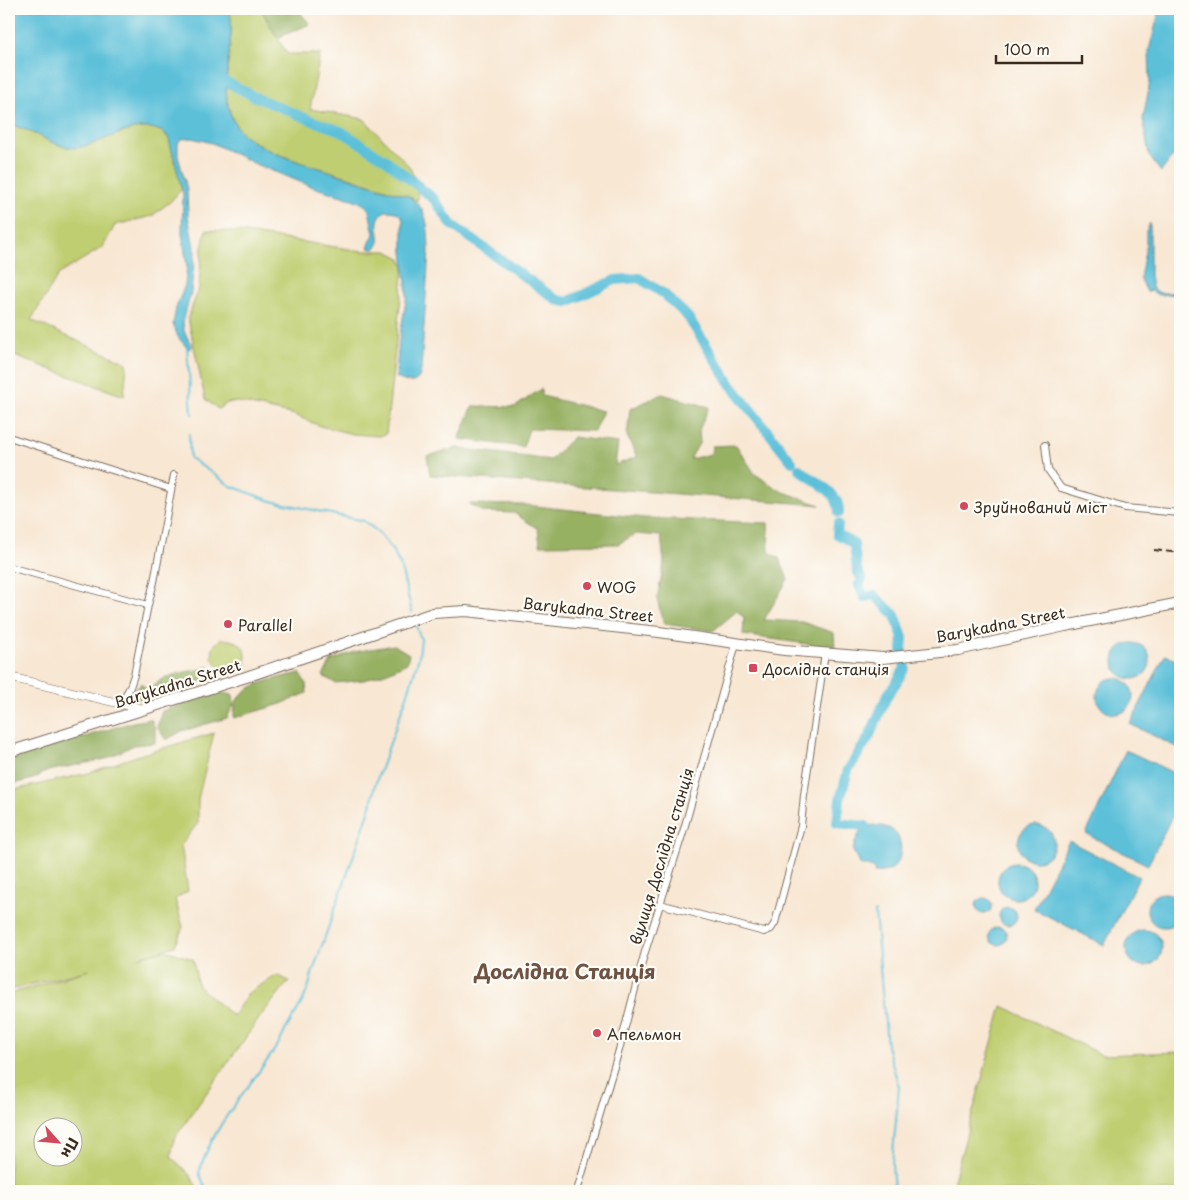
<svg xmlns="http://www.w3.org/2000/svg" width="1189" height="1200" viewBox="0 0 1189 1200" font-family="'Playpen Sans',sans-serif">
<style>
.green{fill:#bfce71;stroke:#7d7c48;fill-rule:evenodd}
.forest{fill:#97b163;stroke:#696e40}
.water{fill:#5bc0d9;stroke:#4b757c}
.lines{fill:none;stroke-linecap:round;stroke-linejoin:round}
.stream{stroke:#5bc0d9;stroke-width:2}
.river{stroke:#5bc0d9;stroke-width:10}
.minor-casing{stroke:#7d6c5d;stroke-width:8}
.tertiary-casing{stroke:#7d6c5d;stroke-width:9}
.primary-casing{stroke:#7d6c5d;stroke-width:12}
.minor{stroke:#fff;stroke-width:6}
.tertiary{stroke:#fff;stroke-width:8}
.primary{stroke:#fff;stroke-width:10}
.rail{stroke:#3b2a1e;stroke-width:2;stroke-dasharray:8 4;stroke-linecap:butt}
.poi-dot{fill:#d1495b;stroke:#fdfcf7;stroke-width:2}
.labels{text-anchor:middle;dominant-baseline:central;stroke-width:4.5;stroke-linejoin:round;paint-order:stroke}
.poi-label{font-size:15px;fill:#3b2a1e;stroke:#fdfcf7;text-anchor:start}
.street-label{font-size:15px;fill:#3b2a1e;stroke:#fdfcf7}
.district-label{font-size:20px;font-weight:bold;fill:#705243;stroke:#fdfcf7}
</style>
<rect width="100%" height="100%" fill="#fdfcf7"/>
<filter id="ink" filterUnits="userSpaceOnUse"><feTurbulence type="fractalNoise" baseFrequency=".02" numOctaves="2"/><feDisplacementMap in="SourceGraphic" scale="10" xChannelSelector="R" yChannelSelector="G"/><feConvolveMatrix kernelMatrix="1 2 1 2 8 2 1 2 1" color-interpolation-filters="sRGB"/></filter>
<filter id="wash" filterUnits="userSpaceOnUse"><feTurbulence type="fractalNoise" baseFrequency=".0096" numOctaves="4" result="noise"/><feDisplacementMap in="SourceGraphic" scale="20" xChannelSelector="R" yChannelSelector="G"/><feGaussianBlur stdDeviation="1.12" result="paint"/><feColorMatrix in="noise" values="0 0 0 0 0 0 0 0 0 0 0 0 0 0 0 0 0 1.4 0 .05"/><feComposite in="paint" operator="in"/></filter>
<g filter="url(#wash)">
<rect width="100%" height="100%" fill="#f8e7d3"/>
<g class="green">
<path d="M230 9H261L287 54H320L310 109 364 119 409 166 416 181 418 197 417 201 408 196C383 189 359 180 335 173 305 163 268 155 243 134 234 126 229 112 227 100 223 70 235 40 230 9Z"/>
<path d="M9 125C33 128 57 152 81 147 103 143 154 111 169 139L182 189 171 201 152 216 115 225 103 247 59 274 31 320 127 363 124 396 9 354Z"/>
<path d="M206 230 239 232 362 251H387L400 258 404 267 386 434 379 436 353 434 320 426 295 415 238 402 227 403 218 409 205 399 188 318 199 288 202 248Z"/>
<path d="M220 639C237 640 248 644 246 664L228 671 219 667 212 658 213 647Z"/>
<path d="M214 733 198 799V823L181 845 188 891 175 899 183 927 175 946 139 957 165 950 193 959 198 986 233 1016 248 993 277 975 289 981 263 1013 174 1139 171 1157 190 1175 199 1191H9V994L89 970 9 990V791L89 773 136 756ZM42 1128H72V1158H42Z"/>
<path d="M1002 1006 1102 1055 1180 1052V1191H951Z"/>
</g>
<g class="forest">
<path d="M261 9H297L310 24 277 38Z"/>
<path d="M541 389 542 396 603 411 594 431 529 429 523 447 459 439 473 406 515 407Z"/>
<path d="M662 394 709 407 699 430 700 442 690 459 711 454 712 446 736 445 755 474 781 491 820 505 430 475 427 456 457 448 551 460 573 437 618 443 615 465 637 457 627 436 630 409Z"/>
<path d="M469 504 526 505 645 518 768 523 769 552 779 558 788 579 764 620 802 622 834 633 835 648 743 635 744 618 737 611 713 631 664 624 657 599 664 563 661 536 636 534 618 544 540 545 538 529 514 513 483 512Z"/>
<path d="M394 645 409 654 407 663 388 672 364 680 335 683 323 676 331 661 354 652Z"/>
<path d="M209 667 211 676C195 686 173 693 154 696L150 690C163 672 189 673 209 667Z"/>
<path d="M300 673 306 684 307 693 281 704 234 718C234 713 234 706 236 702 246 682 280 678 300 673Z"/>
<path d="M141 683 148 691 150 698 136 699 126 695 139 687Z"/>
<path d="M217 692 233 695 234 704 227 718 182 731 166 740 157 727 162 711Z"/>
<path d="M151 719 155 728V743L134 745 106 759 48 771 33 779 9 785V760L133 722Z"/>
</g>
<g class="water">
<path d="M9 9H230C235 40 223 70 227 100 229 112 234 126 243 134 268 155 305 163 335 173 359 181 383 189 408 196 429 209 428 228 429 251L421 370C419 385 409 384 397 378L396 373 399 341 407 295 403 251V219C399 211 393 211 385 211 368 224 388 238 374 249L369 248 368 247 374 234 369 210 365 205 355 200 313 187 260 166 212 143 192 138 181 139 178 143V156L187 189 188 216 195 252 191 293 183 320 184 331 192 347 190 349 187 348 178 337 173 324 176 308 185 285 187 266 182 233 183 194 169 139 166 134C140 116 107 142 81 147 58 152 33 128 9 125Z"/>
<path d="M1154 9H1180V140L1173 156 1161 172 1149 156 1143 119 1150 82 1149 50 1158 16Z"/>
<path d="M1150 223V275L1152 288 1160 293 1180 292V294L1158 295 1150 290 1147 292 1140 278 1146 246V231Z"/>
<circle cx="1132" cy="661" r="18"/>
<path d="M1165 655 1180 662V749L1130 724Z"/>
<circle cx="1115" cy="696" r="18"/>
<path d="M1126 750 1180 776V800L1148 865 1086 834Z"/>
<path d="M873 825C878 826 887 826 892 830 904 838 903 859 893 868 888 872 881 872 874 873L875 869 867 866H861L853 851C856 838 859 827 873 825Z"/>
<circle cx="1036" cy="843" r="18"/>
<path d="M1069 841 1139 877 1104 945 1034 909Z"/>
<circle cx="1016" cy="881" r="18"/>
<circle cx="1164" cy="910" r="17"/>
<circle cx="984" cy="906" r="8"/>
<circle cx="1008" cy="916" r="9"/>
<circle cx="998" cy="936" r="9"/>
<circle cx="1144" cy="948" r="18"/>
</g>
<g class="lines">
<g class="stream">
<path d="M187 348 192 414"/>
<path d="M189 434 190 458 231 486 271 501 364 521 379 533 391 548 400 564 412 612"/>
<path d="M875 912 887 1046 899 1087 892 1164 894 1191"/>
<path d="M207 1191 199 1173C212 1125 250 1088 277 1046 281 1041 283 1035 286 1029 297 1011 308 995 312 974L371 806 375 785 408 693 419 657 421 639 416 626"/>
</g>
<g class="river">
<path d="M225 81 255 97 313 121 341 131 386 160 434 199 451 224 557 300 567 302 615 280 639 278 664 294 688 317 731 385 792 462"/>
<path d="M799 469C813 482 840 490 839 513"/>
<path d="M838 524 837 534 854 544 857 570 862 579 859 585 864 597 874 595 895 615 903 638 902 651"/>
<path d="M865 826 837 823 840 800 848 770 869 737 887 696 896 683 905 668 904 661"/>
</g>
</g>
</g>
<g filter="url(#ink)">
<g class="lines">
<g class="minor-casing">
<g id="minor">
<path d="M9 437 171 489"/>
<path d="M1045 445 1048 470 1061 488 1125 508 1180 513"/>
<path d="M9 567 148 605"/>
<path d="M120 705 130 687 134 675 148 605 154 582 174 475"/>
<path d="M660 904 764 932 771 929 775 923 801 826 804 795 825 653"/>
<path d="M577 1191 619 1050 644 955 684 829 736 644"/>
</g>
</g>
<g class="tertiary-casing">
<path id="tertiary" d="M9 677 143 709"/>
</g>
<g class="primary-casing">
<path id="primary" d="M9 752 246 677 433 613 466 611 659 632 784 650 883 658 958 650 1065 626 1180 603"/>
</g>
<use href="#minor" class="minor"/>
<use href="#tertiary" class="tertiary"/>
<use href="#primary" class="primary"/>
<path class="rail" d="M1154 550 1180 553"/>
</g>
</g>
<g class="poi-dot">
<circle cx="964" cy="506" r="5"/>
<circle cx="587" cy="586" r="5"/>
<circle cx="228" cy="624" r="5"/>
<rect x="748" y="663" width="10" height="10" rx="2.5"/>
<circle cx="597" cy="1033" r="5"/>
</g>
<g class="labels">
<g class="poi-label">
<text x="974" y="506">Зруйнований міст</text>
<text x="597" y="586">WOG</text>
<text x="238" y="624">Parallel</text>
<text x="763" y="668">Дослідна станція</text>
<text x="607" y="1033">Апельмон</text>
</g>
<g class="street-label">
<text transform="translate(588 609) rotate(6)">Barykadna Street</text>
<text transform="translate(1000 624) rotate(-11)">Barykadna Street</text>
<text transform="translate(177 683) rotate(-17)">Barykadna Street</text>
<text transform="translate(661 856) rotate(-73)">вулиця Дослідна станція</text>
</g>
<g class="district-label">
<text x="565" y="971">Дослідна Станція</text>
</g>
</g>
<rect width="1189" height="1200" fill="none" stroke="#fdfcf7" stroke-width="30"/>
<g transform="translate(58 1142) rotate(117)"><circle r="24" fill="#fdfcf7" stroke="#afa8a0"/>
<path d="M0-4L9 19L0 12L-9 19Z" fill="#d1495b"/>
<text y="-8" font-size="14" font-weight="bold" text-anchor="middle" fill="#3b2a1e">Пн</text>
</g>
<path d="M996 55v8h86v-8" fill="none" stroke="#3b2a1e" stroke-width="2.5"/>
<text x="1004" y="55" font-size="15" fill="#3b2a1e" stroke="#fdfcf7" stroke-width="4" paint-order="stroke">100 m</text>
</svg>
